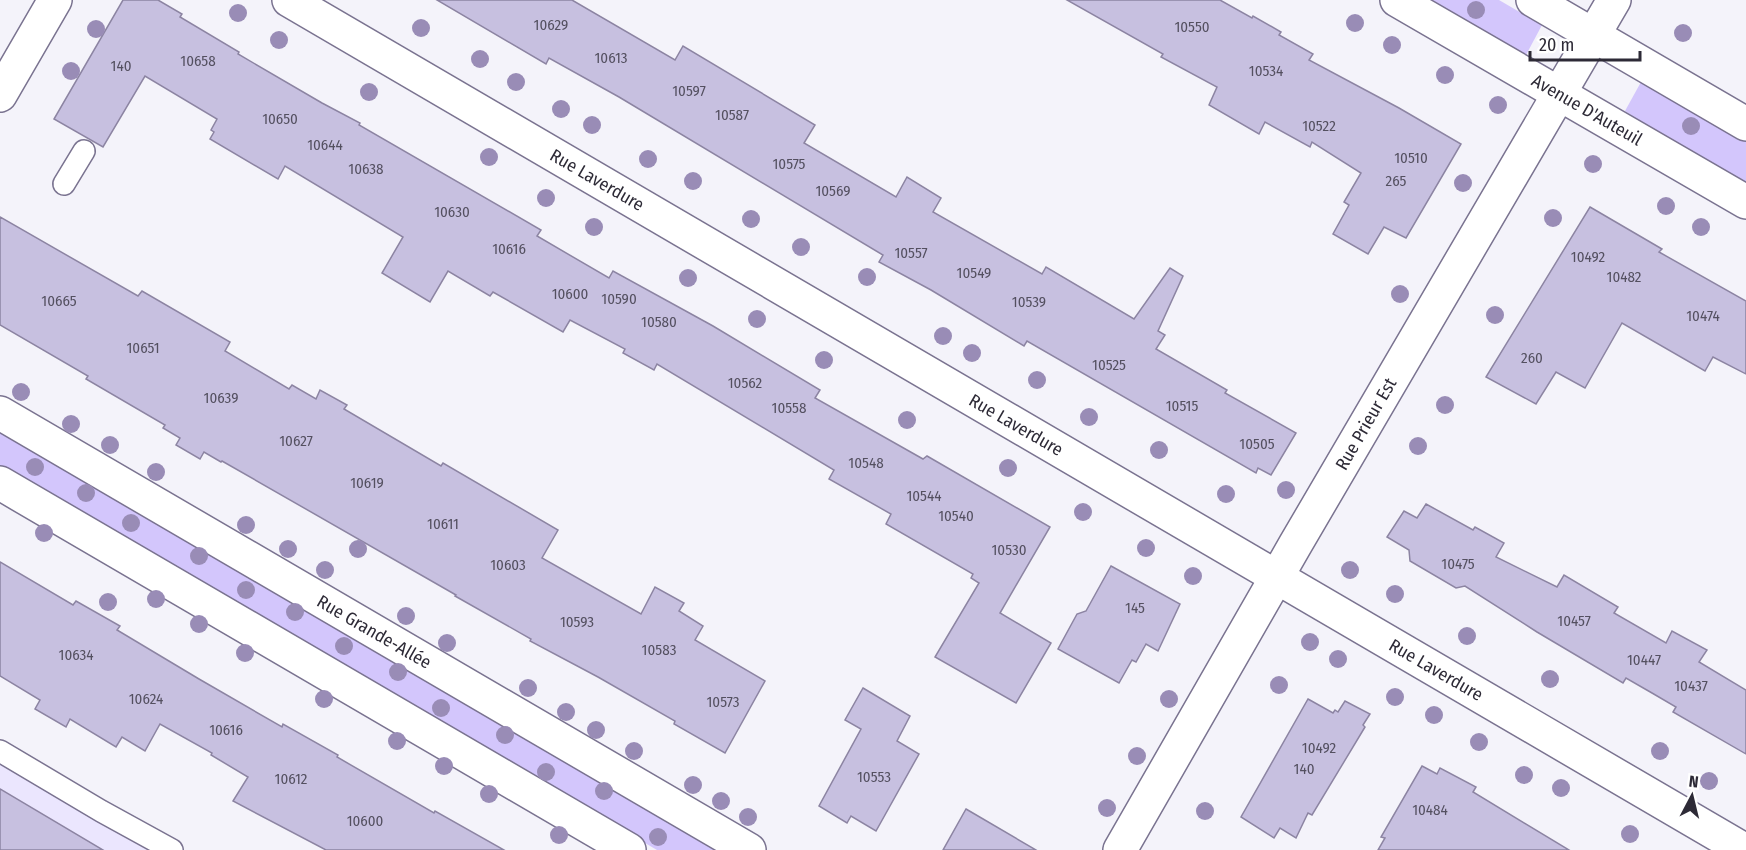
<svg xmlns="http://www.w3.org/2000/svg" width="1746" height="850" viewBox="0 0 1746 850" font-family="'Fira Sans Condensed',sans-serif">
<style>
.built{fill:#ebe6fe}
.green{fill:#d3c6fc}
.building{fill:#c7c0e0;stroke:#8c84a2;stroke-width:1.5}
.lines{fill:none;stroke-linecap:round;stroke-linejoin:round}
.lane-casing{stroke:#7a7390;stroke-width:24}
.street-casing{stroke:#7a7390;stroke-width:36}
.primary-casing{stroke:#7a7390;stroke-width:36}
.lane{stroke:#fff;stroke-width:21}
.street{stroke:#fff;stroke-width:33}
.primary{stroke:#fff;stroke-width:33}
.tree{fill:#998cb6}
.labels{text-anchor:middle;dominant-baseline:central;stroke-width:6;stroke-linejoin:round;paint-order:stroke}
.number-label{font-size:15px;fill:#545060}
.street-label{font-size:18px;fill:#2d2a36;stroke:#fff}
</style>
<rect width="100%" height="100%" fill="#f4f3fa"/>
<path class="built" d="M0 754 163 850H0Z"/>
<g class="green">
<path d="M1430 0H1499L1542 25 1526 55Z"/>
<path d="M1641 82 1656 89 1746 141V182L1637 119 1625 111Z"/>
<path d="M0 429 721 850H657L0 466Z"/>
</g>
<g class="building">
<path d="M123 0H158L182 14 180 17 239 52 238 54 322 103 360 123 359 125 541 230 537 236 609 278 613 271 713 326 820 390 815 398 923 459 927 456 1050 527 1000 613 1051 643 1016 703 935 657 979 583 971 578 973 574 886 524 891 514 829 479 834 470 657 364 654 370 623 353 625 349 570 320 563 332 493 292 490 296 448 271 430 302 382 273 403 237 285 166 278 179 210 139 214 132 211 130 217 119 145 76 103 147 54 119Z"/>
<path d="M437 0H572L675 60 683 46 815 125 804 143 896 197 907 177 941 198 933 212 1042 274 1046 267 1134 319 1170 268 1183 276 1158 331 1165 335 1156 349 1227 390 1225 393 1296 433 1271 475 1258 468 1256 473 1027 341 1024 346 931 290 879 262 883 255 619 97 549 58 546 64Z"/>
<path d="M1067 0H1220L1252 18 1253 16 1281 32 1279 35 1313 54 1309 60 1399 108 1461 144 1406 238 1384 227 1368 254 1333 234 1349 205 1344 202 1361 173 1312 142 1310 147 1265 122 1259 134 1209 105 1217 87 1161 57 1163 54Z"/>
<path d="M1590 207 1662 249 1659 252 1746 301V374L1713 357 1705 371 1622 323 1585 388 1556 372 1536 404 1486 377Z"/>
<path d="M0 217 138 296 142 291 230 342 225 351 289 389 292 385 316 399 320 390 347 405 344 409 441 466 443 463 558 530 542 558 641 614 655 587 684 603 679 611 703 626 695 640 765 681 725 753 674 724 675 721 598 677 530 641 531 639 455 596 456 595 222 461 221 462 204 452 200 459 176 445 180 438 163 428 165 425 86 379 88 376 0 325Z"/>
<path d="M1426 504 1473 530 1475 527 1504 543 1496 557 1557 587 1564 575 1618 607 1614 613 1666 643 1672 631 1707 650 1699 662 1746 690V754L1673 712 1676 707 1652 693 1626 678 1623 683 1537 632 1465 586 1456 588 1410 561 1409 550 1387 537 1404 511 1417 518Z"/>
<path d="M0 562 73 605 76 601 120 626 117 630 199 679 282 727 283 724 338 755 337 757 434 813 435 811 504 850H326L233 801 248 777 211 755 212 753 160 724 145 751 122 737 116 747 70 719 66 727 35 709 40 700 0 676Z"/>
<path d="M1111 566 1180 604 1158 651 1146 644 1136 662 1132 660 1119 683 1058 649 1077 614 1086 611Z"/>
<path d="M863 688 910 716 897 741 919 754 876 831 851 816 847 823 819 806 861 729 845 720Z"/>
<path d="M1308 699 1333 713 1335 710 1338 712 1345 701 1370 714 1363 725 1365 727 1312 815 1308 813 1296 838 1280 828 1274 838 1241 817Z"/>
<path d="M1422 766 1437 774 1440 768 1476 787 1473 792 1569 850H1378L1385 838 1381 837Z"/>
<path d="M0 789 103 850H0Z"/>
<path d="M966 809 1036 850H943Z"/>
</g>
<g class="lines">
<g class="lane-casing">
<g id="lane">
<path d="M64 184 84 151"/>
<path d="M0 751 101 811 172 850"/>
</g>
</g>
<g class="street-casing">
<g id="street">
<path d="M289 0 1744 850"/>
<path d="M1397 0 1746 202"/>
<path d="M1533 0 1746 124"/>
<path d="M0 413 749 850"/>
<path d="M0 483 629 850"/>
<path d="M1120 850 1295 545 1614 0"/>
</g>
</g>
<g class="primary-casing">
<path id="primary" d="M0 95 55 0"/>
</g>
<use href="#lane" class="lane"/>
<use href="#street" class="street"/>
<use href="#primary" class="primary"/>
</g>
<g class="tree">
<circle cx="1476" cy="10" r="9"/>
<circle cx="238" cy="13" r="9"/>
<circle cx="1355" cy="23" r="9"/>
<circle cx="421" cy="28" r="9"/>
<circle cx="96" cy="29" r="9"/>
<circle cx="1683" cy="33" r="9"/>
<circle cx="279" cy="40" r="9"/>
<circle cx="1392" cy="45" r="9"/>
<circle cx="480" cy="59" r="9"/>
<circle cx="71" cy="71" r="9"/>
<circle cx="1445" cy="75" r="9"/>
<circle cx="516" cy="82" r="9"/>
<circle cx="369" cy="92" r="9"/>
<circle cx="1498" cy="105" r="9"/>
<circle cx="561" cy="109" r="9"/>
<circle cx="592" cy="125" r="9"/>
<circle cx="1691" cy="126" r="9"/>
<circle cx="489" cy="157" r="9"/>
<circle cx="648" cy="159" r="9"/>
<circle cx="1593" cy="164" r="9"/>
<circle cx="693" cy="181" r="9"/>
<circle cx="1463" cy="183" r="9"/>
<circle cx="546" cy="198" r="9"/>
<circle cx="1666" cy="206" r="9"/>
<circle cx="1553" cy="218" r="9"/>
<circle cx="751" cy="219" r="9"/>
<circle cx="594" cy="227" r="9"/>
<circle cx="1701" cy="227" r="9"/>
<circle cx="801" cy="247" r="9"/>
<circle cx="867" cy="277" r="9"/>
<circle cx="688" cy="278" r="9"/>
<circle cx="1400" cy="294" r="9"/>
<circle cx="1495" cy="315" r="9"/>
<circle cx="757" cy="319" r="9"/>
<circle cx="943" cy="336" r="9"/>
<circle cx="972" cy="353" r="9"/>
<circle cx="824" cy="360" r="9"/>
<circle cx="1037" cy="380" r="9"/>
<circle cx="21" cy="392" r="9"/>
<circle cx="1445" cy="405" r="9"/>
<circle cx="1089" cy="417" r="9"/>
<circle cx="907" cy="420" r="9"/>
<circle cx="71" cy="424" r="9"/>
<circle cx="110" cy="445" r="9"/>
<circle cx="1418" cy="446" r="9"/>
<circle cx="1159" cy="450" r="9"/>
<circle cx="35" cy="467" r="9"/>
<circle cx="1008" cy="468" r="9"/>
<circle cx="156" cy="472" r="9"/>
<circle cx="1286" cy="490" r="9"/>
<circle cx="86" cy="493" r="9"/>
<circle cx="1226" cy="494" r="9"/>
<circle cx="1083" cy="512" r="9"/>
<circle cx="131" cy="523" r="9"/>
<circle cx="246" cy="525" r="9"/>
<circle cx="44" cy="533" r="9"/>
<circle cx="1146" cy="548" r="9"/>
<circle cx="288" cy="549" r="9"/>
<circle cx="358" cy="549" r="9"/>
<circle cx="199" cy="556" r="9"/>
<circle cx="325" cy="570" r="9"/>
<circle cx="1350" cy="570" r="9"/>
<circle cx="1193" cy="576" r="9"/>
<circle cx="246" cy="590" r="9"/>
<circle cx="1395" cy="594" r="9"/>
<circle cx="156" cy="599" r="9"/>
<circle cx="108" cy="602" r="9"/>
<circle cx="295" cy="612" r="9"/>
<circle cx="406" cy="616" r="9"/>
<circle cx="199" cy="624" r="9"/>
<circle cx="1467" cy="636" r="9"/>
<circle cx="1310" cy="642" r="9"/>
<circle cx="447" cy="643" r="9"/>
<circle cx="344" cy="646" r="9"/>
<circle cx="245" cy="653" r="9"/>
<circle cx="1338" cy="659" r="9"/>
<circle cx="398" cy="672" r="9"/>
<circle cx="1550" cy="679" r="9"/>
<circle cx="1279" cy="685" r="9"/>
<circle cx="528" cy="688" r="9"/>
<circle cx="1395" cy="697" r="9"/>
<circle cx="324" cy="699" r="9"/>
<circle cx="1169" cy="699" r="9"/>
<circle cx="441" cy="708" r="9"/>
<circle cx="566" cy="712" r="9"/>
<circle cx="1434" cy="715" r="9"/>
<circle cx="596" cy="730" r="9"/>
<circle cx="505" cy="735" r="9"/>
<circle cx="397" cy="741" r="9"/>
<circle cx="1479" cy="742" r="9"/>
<circle cx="634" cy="751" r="9"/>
<circle cx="1660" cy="751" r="9"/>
<circle cx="1137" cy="756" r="9"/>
<circle cx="444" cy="766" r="9"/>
<circle cx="546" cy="772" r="9"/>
<circle cx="1524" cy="775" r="9"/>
<circle cx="1709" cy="781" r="9"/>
<circle cx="693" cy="785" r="9"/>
<circle cx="1561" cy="788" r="9"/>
<circle cx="604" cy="791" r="9"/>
<circle cx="489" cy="794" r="9"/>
<circle cx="721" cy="801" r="9"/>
<circle cx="1107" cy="808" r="9"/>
<circle cx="1205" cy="811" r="9"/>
<circle cx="748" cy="817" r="9"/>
<circle cx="1630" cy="834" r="9"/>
<circle cx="559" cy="835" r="9"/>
<circle cx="658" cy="837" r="9"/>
</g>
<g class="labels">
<g class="number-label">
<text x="551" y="25">10629</text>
<text x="1192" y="27">10550</text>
<text x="611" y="58">10613</text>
<text x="198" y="61">10658</text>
<text x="121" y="66">140</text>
<text x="1266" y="71">10534</text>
<text x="689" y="91">10597</text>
<text x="732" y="115">10587</text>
<text x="280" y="119">10650</text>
<text x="1319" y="126">10522</text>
<text x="325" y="145">10644</text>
<text x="1411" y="158">10510</text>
<text x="789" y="164">10575</text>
<text x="366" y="169">10638</text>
<text x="1396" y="181">265</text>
<text x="833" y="191">10569</text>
<text x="452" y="212">10630</text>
<text x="509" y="249">10616</text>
<text x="911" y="253">10557</text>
<text x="1588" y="257">10492</text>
<text x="974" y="273">10549</text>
<text x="1624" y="277">10482</text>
<text x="570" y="294">10600</text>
<text x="619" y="299">10590</text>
<text x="59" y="301">10665</text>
<text x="1029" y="302">10539</text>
<text x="1703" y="316">10474</text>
<text x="659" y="322">10580</text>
<text x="143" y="348">10651</text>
<text x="1532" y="358">260</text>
<text x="1109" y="365">10525</text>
<text x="745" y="383">10562</text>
<text x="221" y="398">10639</text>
<text x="1182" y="406">10515</text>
<text x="789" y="408">10558</text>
<text x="296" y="441">10627</text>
<text x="1257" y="444">10505</text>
<text x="866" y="463">10548</text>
<text x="367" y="483">10619</text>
<text x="924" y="496">10544</text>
<text x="956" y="516">10540</text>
<text x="443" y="524">10611</text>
<text x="1009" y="550">10530</text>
<text x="1458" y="564">10475</text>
<text x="508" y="565">10603</text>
<text x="1135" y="608">145</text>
<text x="1574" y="621">10457</text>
<text x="577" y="622">10593</text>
<text x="659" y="650">10583</text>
<text x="76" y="655">10634</text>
<text x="1644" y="660">10447</text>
<text x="1691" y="686">10437</text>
<text x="146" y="699">10624</text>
<text x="723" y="702">10573</text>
<text x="226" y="730">10616</text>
<text x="1319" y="748">10492</text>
<text x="1304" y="769">140</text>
<text x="874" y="777">10553</text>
<text x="291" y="779">10612</text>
<text x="1430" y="810">10484</text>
<text x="365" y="821">10600</text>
</g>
<g class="street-label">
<text transform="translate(1587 110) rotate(30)">Avenue D'Auteuil</text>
<text transform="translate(597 180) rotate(30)">Rue Laverdure</text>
<text transform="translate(1366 424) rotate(-60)">Rue Prieur Est</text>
<text transform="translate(1016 425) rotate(30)">Rue Laverdure</text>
<text transform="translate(374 632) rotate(30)">Rue Grande-Allée</text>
<text transform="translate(1436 670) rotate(30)">Rue Laverdure</text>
</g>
</g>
<g transform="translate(1692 796) rotate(7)" stroke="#ffffff" stroke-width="4.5" paint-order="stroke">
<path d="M0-4.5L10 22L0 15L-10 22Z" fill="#2d2a36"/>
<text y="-9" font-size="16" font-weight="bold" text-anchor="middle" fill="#2d2a36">N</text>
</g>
<path d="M1530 51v9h110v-9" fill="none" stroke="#2d2a36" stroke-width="3"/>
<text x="1539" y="51" font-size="18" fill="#2d2a36" stroke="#ffffff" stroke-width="4.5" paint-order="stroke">20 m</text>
</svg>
